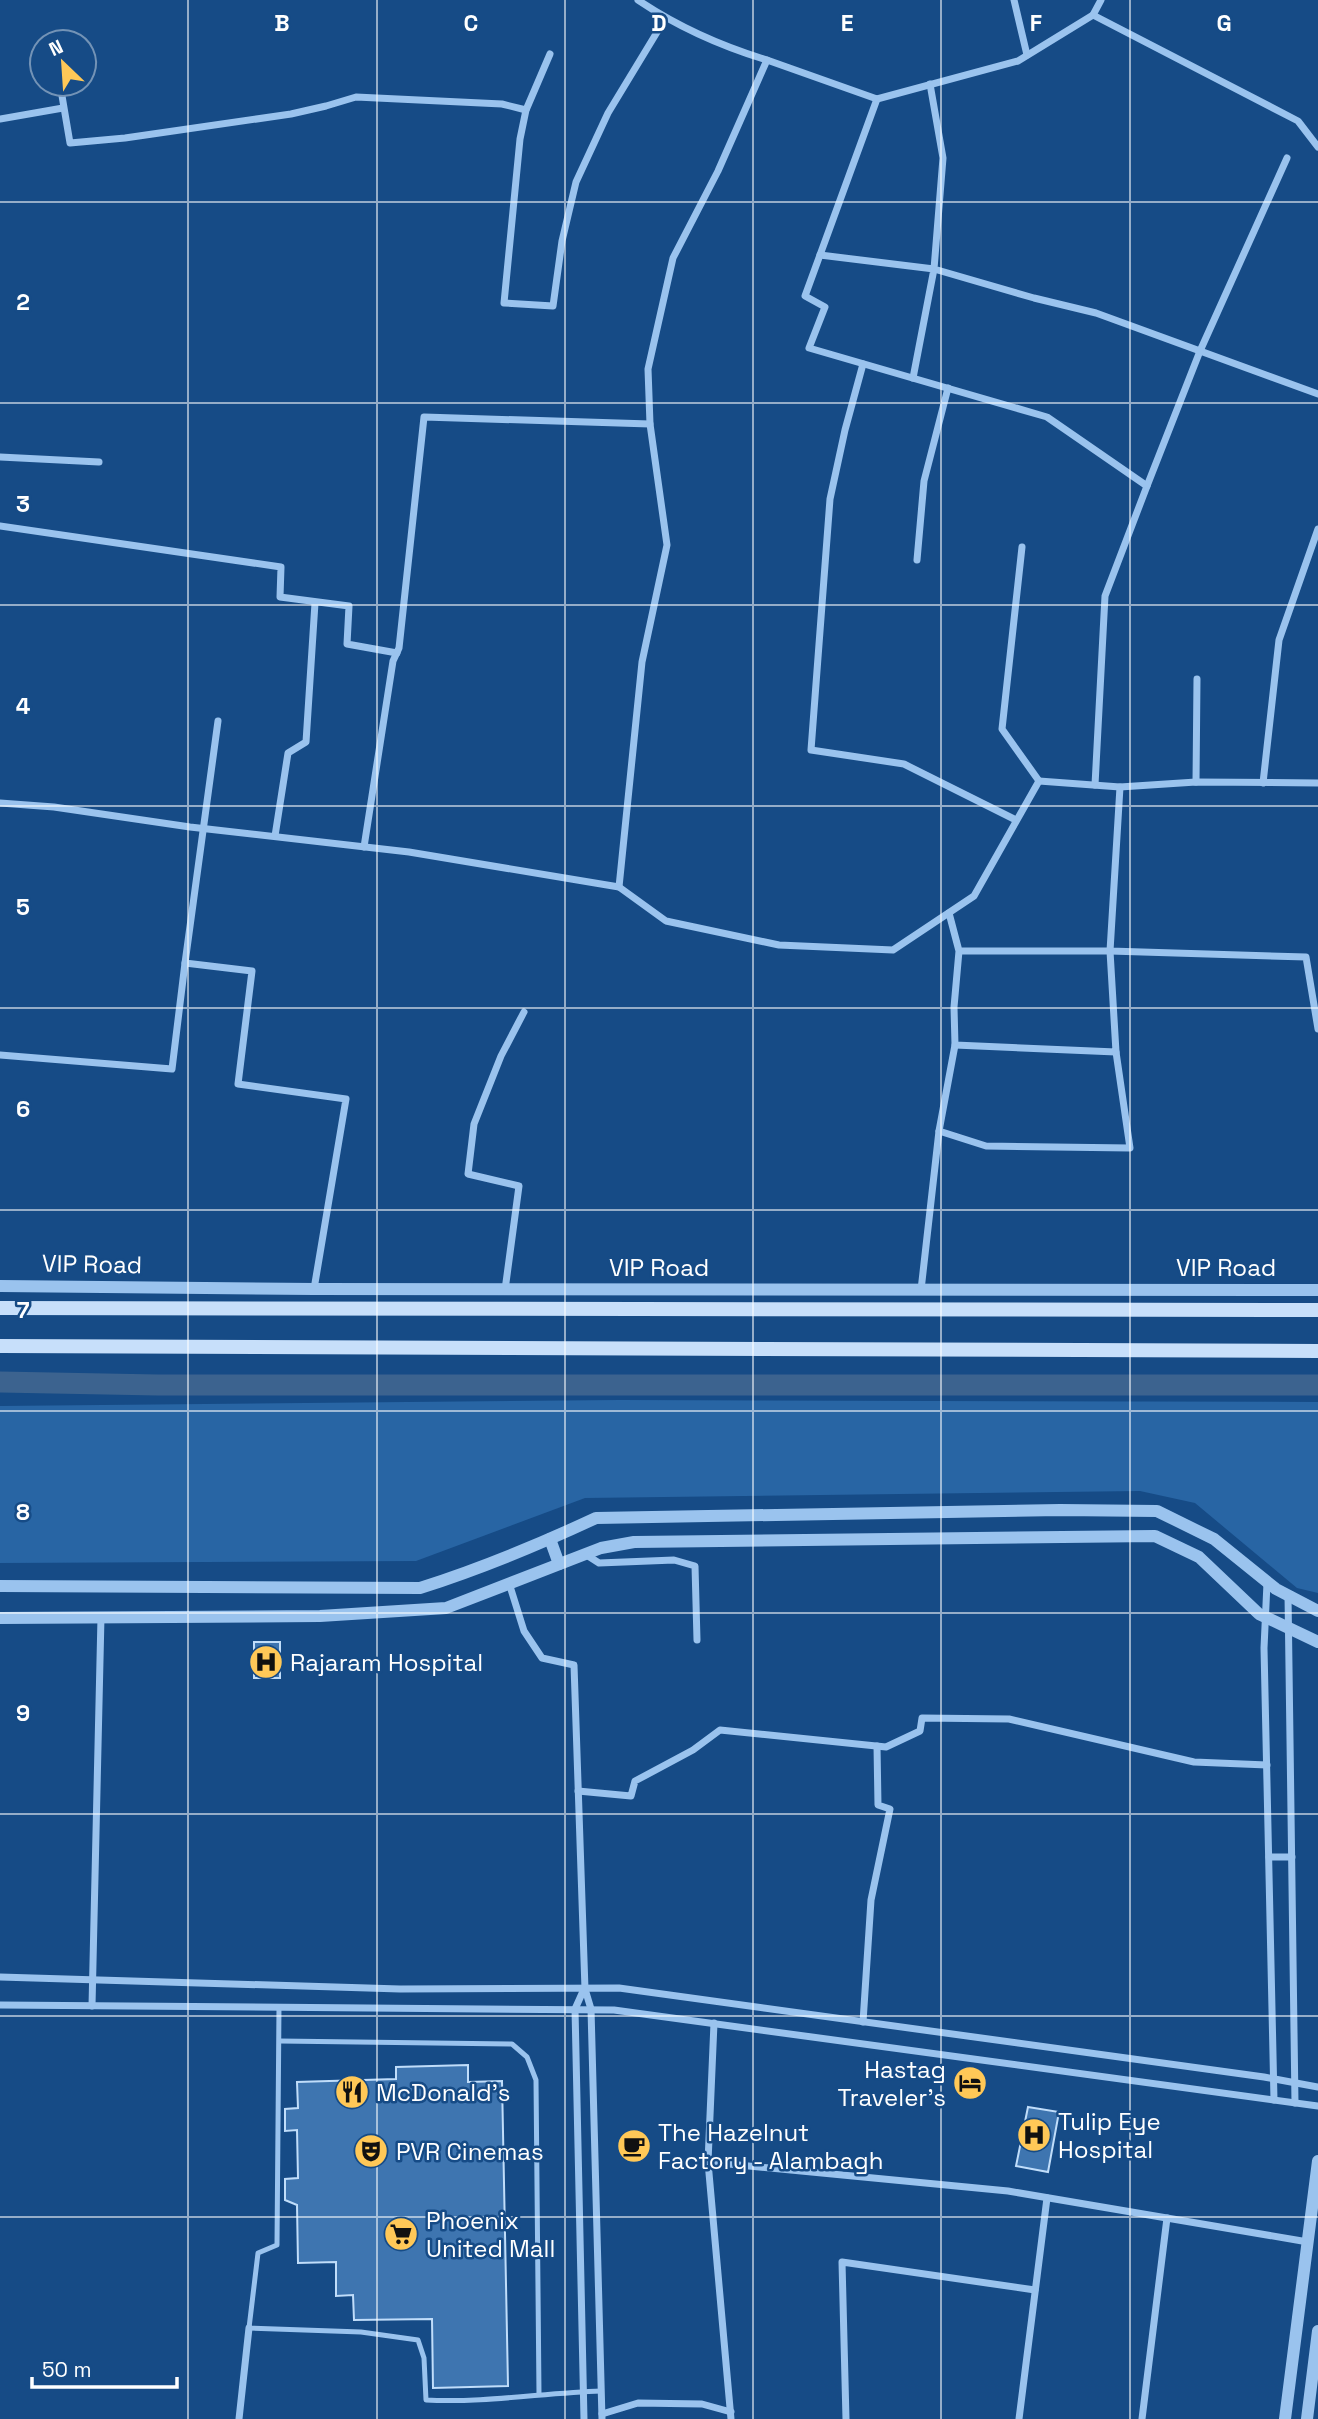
<svg xmlns="http://www.w3.org/2000/svg" width="1318" height="2419" viewBox="0 0 1318 2419" font-family="'Space Grotesk',sans-serif">
<style>
.green{fill:#2865a4}
.lines{fill:none;stroke-linecap:round;stroke-linejoin:round}
.canal{stroke:#3c638f;stroke-width:21}
.building{fill:#3e75b0;stroke:#c0ddfa;stroke-width:2}
.service{stroke:#9ac3ee;stroke-width:5}
.minor{stroke:#9ac3ee;stroke-width:7}
.tertiary{stroke:#9ac3ee;stroke-width:12}
.secondary{stroke:#c7dffa;stroke-width:14}
.grid{fill:none;stroke:#fff;stroke-width:2;stroke-opacity:0.55}
.labels{text-anchor:middle;dominant-baseline:central;stroke-width:5;stroke-linejoin:round;paint-order:stroke}
.street-label{font-size:24px;fill:#fff;stroke:#164b86}
.poi-label{font-size:24px;fill:#fff;stroke:#164b86;text-anchor:start}
.grid-label{font-size:23px;text-anchor:middle;font-weight:bold;fill:#fff;stroke:#164b86;stroke-width:5;stroke-linejoin:round;paint-order:stroke}
</style>
<rect width="100%" height="100%" fill="#164b86"/>
<path class="green" d="M620 1400 1318 1402V1593L1297 1588 1195 1503 1140 1491 585 1498 416 1561 0 1563V1406Z"/>
<g class="lines">
<path class="canal" d="M0 1382 158 1385H1318"/>
</g>
<g class="building">
<rect x="254" y="1642" width="26" height="36"/>
<path d="M468 2065V2082L502 2081 508 2386 433 2388 432 2319 354 2320 353 2295 336 2296V2262L298 2263 297 2205 285 2200V2179L298 2178 297 2130 285 2131V2109L298 2108 297 2082 396 2079V2067Z"/>
<path d="M1028 2107 1059 2112 1048 2172 1016 2166Z"/>
</g>
<g class="lines">
<g class="service">
<path d="M279 2007 277 2245 258 2253 249 2328 361 2332 418 2340 424 2358 426 2400C484 2403 543 2393 601 2391"/>
<path d="M280 2041 512 2044 527 2057 536 2080 539 2394"/>
</g>
<g class="minor">
<path d="M638 0C678 27 721 46 767 60"/>
<path d="M1014 0 1027 55"/>
<path d="M1093 15 1298 121 1318 147"/>
<path d="M550 54 526 110 520 139 504 303 553 306 562 241 576 182 608 113 665 19"/>
<path d="M60 84 70 143 125 138 291 114 326 106 356 97 502 104 526 110"/>
<path d="M930 84 943 158 934 269 1034 298 1096 313 1318 394"/>
<path d="M877 99 805 296 825 307 809 348 1047 417 1147 486 1105 596 1095 785"/>
<path d="M0 119 63 108"/>
<path d="M820 255 934 269 913 378"/>
<path d="M863 364 845 430 830 499 811 750 904 764 1016 820"/>
<path d="M0 457 99 462"/>
<path d="M1147 486 1200 351 1287 158"/>
<path d="M0 526 281 567 280 597 349 606 347 644 397 653"/>
<path d="M1022 547 1002 729 1039 781"/>
<path d="M917 560 924 481 948 388"/>
<path d="M218 721 185 963 252 971 238 1084 346 1099 314 1289"/>
<path d="M1196 782 1197 679"/>
<path d="M1263 783 1279 640 1318 529"/>
<path d="M1120 787 1110 951 1306 957 1318 1029"/>
<path d="M0 803 54 807 190 827 409 852 619 887 642 662 667 545 650 424 648 369 673 258 718 171 767 60 877 99 1018 61 1093 15 1101 0"/>
<path d="M275 836 288 753 306 742 315 603"/>
<path d="M364 847 393 661 399 648 424 417 650 424"/>
<path d="M619 887 666 921 779 945 893 950 974 896 1039 781 1120 787 1196 782 1318 783"/>
<path d="M949 913 959 951H1110L1116 1052 955 1045 954 1007 959 951"/>
<path d="M0 1055 172 1069 185 963"/>
<path d="M939 1131 986 1146 1130 1148 1116 1052"/>
<path d="M505 1290 519 1186 468 1174 474 1124 501 1056 524 1012"/>
<path d="M921 1290 939 1131 955 1045"/>
<path d="M585 1554 599 1563 674 1560 695 1566 697 1640"/>
<path d="M509 1583 524 1631 542 1658 574 1665 585 1989 591 2009 602 2419"/>
<path d="M1267 1583 1264 1648 1274 2100"/>
<path d="M1288 1595 1295 2103"/>
<path d="M578 1791 631 1796 635 1781 693 1750 720 1730 886 1747 920 1731 922 1718 1009 1719 1194 1762 1267 1765"/>
<path d="M1269 1857H1292"/>
<path d="M0 1977 400 1989 619 1988 1264 2077 1318 2087"/>
<path d="M0 2005 614 2010 1318 2106"/>
<path d="M92 2006 101 1617"/>
<path d="M863 2022 871 1900 890 1809 878 1805 877 1746"/>
<path d="M714 2023 708 2162 731 2419"/>
<path d="M708 2162 1008 2191 1308 2242"/>
<path d="M602 2414 638 2403 702 2404 731 2412"/>
<path d="M239 2419 249 2328"/>
<path d="M584 2419 575 2009 584 1989"/>
<path d="M846 2419 842 2262 1035 2290"/>
<path d="M1019 2419 1047 2198"/>
<path d="M1142 2419 1167 2218"/>
</g>
<g class="tertiary">
<path d="M0 1286 314 1289 1318 1290"/>
<path d="M550 1539 559 1564"/>
<path d="M0 1586 420 1588C480 1569 538 1545 596 1518L1060 1510 1157 1511 1214 1539 1276 1589 1318 1611"/>
<path d="M0 1618 320 1616 446 1608 601 1548 634 1542 1155 1536 1199 1557 1259 1614 1318 1642"/>
<path d="M1285 2419 1318 2161"/>
<path d="M1307 2419 1318 2331"/>
</g>
<g class="secondary">
<path d="M0 1308 1318 1310"/>
<path d="M0 1346 1318 1351"/>
</g>
</g>
<path class="grid" d="M188 0V2419M377 0V2419M565 0V2419M753 0V2419M941 0V2419M1130 0V2419M0 202H1318M0 403H1318M0 605H1318M0 806H1318M0 1008H1318M0 1210H1318M0 1411H1318M0 1613H1318M0 1814H1318M0 2016H1318M0 2217H1318"/>
<defs>
<g id="hospital-disc" transform="scale(1.75)"><circle r="9.5" fill="#ffc857" stroke="#164b86"/><path d="M-5-5h3v3.5h4V-5h3V5h-3V1.5h-4V5h-3Z" fill="#111"/></g>
<g id="hotel-disc" transform="scale(1.75)"><circle r="9.5" fill="#ffc857" stroke="#164b86"/><path d="M-6-4.5h1.5V1H6V5H4.5V3h-9V5H-6ZM-4 0a1.8 1.8 0 1 1 3.6 0ZM.5 0V-2.5h3Q6-2.5 6 0Z" fill="#111"/></g>
<g id="restaurant-disc" transform="scale(1.75)"><circle r="9.5" fill="#ffc857" stroke="#164b86"/><path d="M-5-6h1v4h1v-4h1v4h1v-4h1v5L-1.5 .5V6h-2V.5L-5-1ZM5-6V6H3V1.5H1.5Q1.5-4 5-6Z" fill="#111"/></g>
<g id="cafe-disc" transform="scale(1.75)"><circle r="9.5" fill="#ffc857" stroke="#164b86"/><path d="M-5.5-4.5H6V0H3Q3 3.5 0 3.5H-2.5Q-5.5 3.5-5.5 0ZM3-3.2v2h1.7v-2ZM-6 4.5H4V6H-6Z" fill="#111"/></g>
<g id="theatre-disc" transform="scale(1.75)"><circle r="9.5" fill="#ffc857" stroke="#164b86"/><path d="M-5-5.5Q0-4 5-5.5V0Q5 5 0 6Q-5 5-5 0ZM-3.3-2.5H-1v1.5H-3.3ZM1-2.5H3.3v1.5H1ZM-2.8 1Q0 5.5 2.8 1Z" fill="#111"/></g>
<g id="supermarket-disc" transform="scale(1.75)"><circle r="9.5" fill="#ffc857" stroke="#164b86"/><path d="M-6-5.5h2.5l.6 2H6L4.5 2H-2.5L-4.4-4H-6ZM-1.5 3.2a1.3 1.3 0 1 0 .1 0ZM3 3.2a1.3 1.3 0 1 0 .1 0Z" fill="#111"/></g>
</defs>
<g fill-rule="evenodd">
<use href="#hospital-disc" x="266" y="1662"/>
<use href="#hotel-disc" x="970" y="2083"/>
<use href="#restaurant-disc" x="352" y="2092"/>
<use href="#hospital-disc" x="1034" y="2135"/>
<use href="#cafe-disc" x="634" y="2146"/>
<use href="#theatre-disc" x="371" y="2151"/>
<use href="#supermarket-disc" x="401" y="2234"/>
</g>
<g class="labels">
<g class="street-label">
<text transform="translate(92 1264) rotate(1)">VIP Road</text>
<text x="659" y="1267">VIP Road</text>
<text x="1226" y="1267">VIP Road</text>
</g>
<g class="poi-label">
<text x="290" y="1662">Rajaram Hospital</text>
<text x="946" y="2069" text-anchor="end">Hastag<tspan x="946" dy="28">Traveler's</tspan></text>
<text x="376" y="2092">McDonald's</text>
<text x="1058" y="2121">Tulip Eye<tspan x="1058" dy="28">Hospital</tspan></text>
<text x="658" y="2132">The Hazelnut<tspan x="658" dy="28">Factory - Alambagh</tspan></text>
<text x="396" y="2151">PVR Cinemas</text>
<text x="426" y="2220">Phoenix<tspan x="426" dy="28">United Mall</tspan></text>
</g>
</g>
<g class="grid-label">
<text x="282" y="31">B</text>
<text x="471" y="31">C</text>
<text x="659" y="31">D</text>
<text x="847" y="31">E</text>
<text x="1036" y="31">F</text>
<text x="1224" y="31">G</text>
<text x="23" y="310">2</text>
<text x="23" y="512">3</text>
<text x="23" y="714">4</text>
<text x="23" y="915">5</text>
<text x="23" y="1117">6</text>
<text x="23" y="1318">7</text>
<text x="23" y="1520">8</text>
<text x="23" y="1721">9</text>
</g>
<g transform="translate(63 63) rotate(335)"><circle r="33" fill="#164b86" stroke="#7393b6" stroke-width="2"/>
<path d="M0-5L12 26L0 18L-12 26Z" fill="#ffc857"/>
<text y="-10" font-size="19" font-weight="bold" text-anchor="middle" fill="#ffffff">N</text>
</g>
<path d="M32 2377v10h145v-10" fill="none" stroke="#ffffff" stroke-width="3.5"/>
<text x="42" y="2377" font-size="21" fill="#ffffff" stroke="#164b86" stroke-width="5" paint-order="stroke">50 m</text>
</svg>
